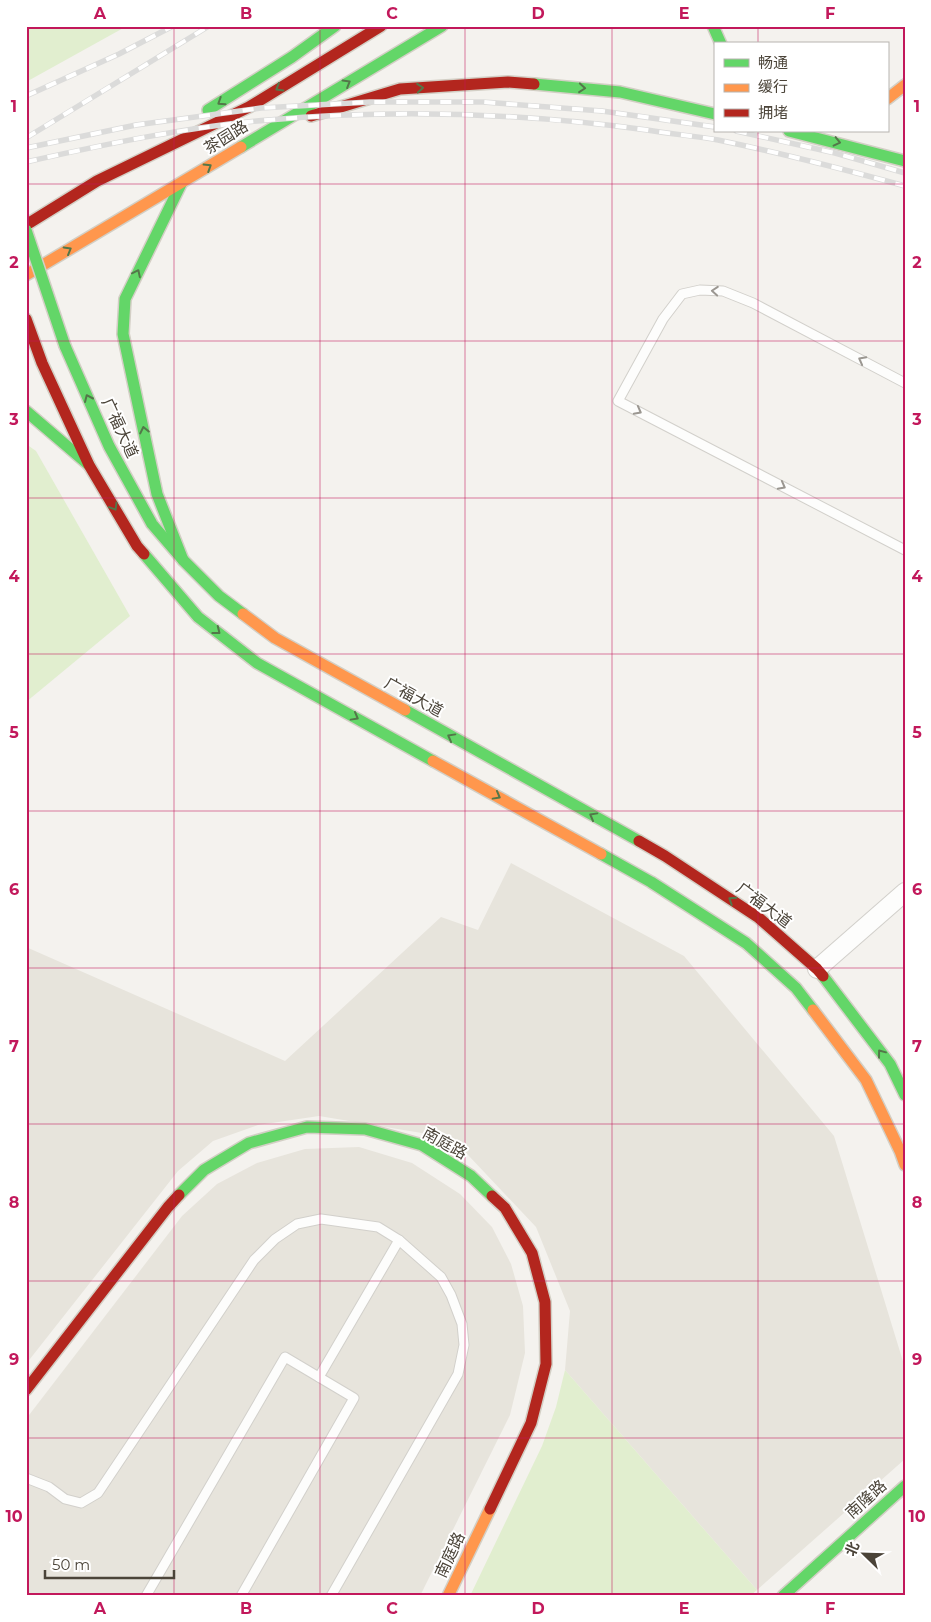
<svg xmlns="http://www.w3.org/2000/svg" width="931" height="1622" viewBox="0 0 931 1622" font-family="Montserrat,'Noto Sans SC',sans-serif">
<style>
.residential{fill:#e7e4dc}
.green{fill:#e1eecf}
.lines{fill:none;stroke-linecap:round;stroke-linejoin:round}
.lane-casing{stroke:#d2d0cb;stroke-width:11}
.street-casing{stroke:#d2d0cb;stroke-width:20}
.fast-casing{stroke:#d3cfc5;stroke-width:14}
.slow-casing{stroke:#d3cfc5;stroke-width:14}
.jam-casing{stroke:#d3cfc5;stroke-width:14}
.lane{stroke:#fdfdfc;stroke-width:9}
.street{stroke:#fdfdfc;stroke-width:18}
.fast{stroke:#63d668;stroke-width:11}
.slow{stroke:#ff974d;stroke-width:11}
.jam{stroke:#b3261e;stroke-width:11}
.rail-casing{stroke:#dbdbda;stroke-width:5.5}
.rail{stroke:#fff;stroke-width:4;stroke-dasharray:11;stroke-linecap:butt}
.fast-bridge-casing{stroke:#d3cfc5;stroke-width:14;stroke-linecap:butt}
.fast-bridge{stroke:#63d668;stroke-width:11}
.oneway{stroke:#537749}
.oneway2{stroke:#9b9791}
.grid{fill:none;stroke:#c2185b;stroke-width:1;stroke-opacity:0.55}
.labels{text-anchor:middle;dominant-baseline:central;stroke-width:4;stroke-linejoin:round;paint-order:stroke}
.street-label{font-size:16px;fill:#4b4439;stroke:#fff}
.neatline{fill:none;stroke:#c2185b;stroke-width:2}
.grid-label{font-size:16px;text-anchor:middle;font-weight:bold;fill:#c2185b}
</style>
<rect width="100%" height="100%" fill="#f4f2ee"/>
<g class="residential">
<path d="M511 863 684 956 834 1136 905 1368V1459L757 1590 565 1370 570 1311 536 1227 452 1138 319 1116 258 1125 213 1141 178 1171 26 1364V947L285 1061 441 917 478 930Z"/>
<path d="M359 1147 412 1163 460 1194 492 1227 511 1264 523 1306 525 1353 510 1415 420 1596H26V1419L182 1216 217 1184 257 1163 305 1149Z"/>
</g>
<g class="green">
<path d="M26 26H127L26 82Z"/>
<path d="M26 444 36 451 130 616 26 702Z"/>
<path d="M565 1370 757 1590 750 1596H470L542 1446 556 1407Z"/>
</g>
<g class="lines">
<g class="lane-casing">
<g id="lane">
<path d="M905 383 753 303 723 291 700 290 682 294 663 319 618 401 905 550"/>
<path d="M319 1377 399 1240"/>
<path d="M26 1478 49 1487 65 1499 81 1503 98 1493 254 1260 275 1239 297 1224 321 1219 378 1227 399 1240 441 1277 451 1295 462 1324 464 1345 458 1374 331 1596"/>
<path d="M146 1596 285 1357 354 1398 241 1596"/>
</g>
</g>
<g class="street-casing">
<path id="street" d="M817 969 905 892"/>
</g>
<g class="fast-casing">
<g id="fast">
<path d="M713 26 721 44"/>
<path d="M534 84 620 92 715 114"/>
<path d="M208 110 292 57 335 26"/>
<path d="M789 131 905 161"/>
<path d="M241 147 442 26"/>
<path d="M181 184 125 299 123 334 157 494 183 560"/>
<path d="M65 346 109 446 152 524 183 560 219 596 243 614"/>
<path d="M26 411 89 465"/>
<path d="M144 554 198 617 257 663 433 761"/>
<path d="M405 710 639 841"/>
<path d="M601 854 651 882 746 943 796 988 813 1010"/>
<path d="M823 976 890 1064 905 1095"/>
<path d="M179 1195 204 1170 249 1143 307 1127 365 1129 422 1145 471 1176 492 1196"/>
<path d="M783 1596 905 1486"/>
</g>
</g>
<g class="slow-casing">
<g id="slow">
<path d="M887 99 905 85"/>
<path d="M26 275 241 147"/>
<path d="M243 614 275 638 405 710"/>
<path d="M433 761 601 854"/>
<path d="M813 1010 866 1080 900 1151 905 1165"/>
<path d="M448 1596 490 1509"/>
</g>
</g>
<g class="jam-casing">
<g id="jam">
<path d="M311 116 400 89 508 82 534 84"/>
<path d="M26 225 97 181 249 107 381 26"/>
<path d="M26 319 42 363 89 465 137 546 144 554"/>
<path d="M639 841 665 856 759 918 817 969 823 976"/>
<path d="M26 1390 168 1207 179 1195"/>
<path d="M490 1509 531 1423 546 1364 545 1302 532 1253 505 1208 492 1196"/>
</g>
</g>
<use href="#lane" class="lane"/>
<use href="#street" class="street"/>
<use href="#fast" class="fast"/>
<use href="#slow" class="slow"/>
<use href="#jam" class="jam"/>
<g class="rail-casing">
<g id="rail">
<path d="M26 96 119 54 173 26"/>
<path d="M736 131 835 153 905 173"/>
<path d="M26 138 209 26"/>
<path d="M26 148 136 125 261 108 370 102H483L602 111 715 127"/>
<path d="M26 162C106 144 187 127 268 120 395 109 522 113 647 130 671 134 695 136 718 140 781 153 843 169 905 186"/>
</g>
</g>
<use href="#rail" class="rail"/>
<g class="fast-bridge-casing">
<path id="fast-bridge" d="M26 230 65 346"/>
</g>
<use href="#fast-bridge" class="fast-bridge"/>
</g>
<defs><path id="oneway-chevron" d="M-2-3.5L2.5 0L-2 3.5" fill="none" stroke-width="1.6" stroke-linecap="round" stroke-linejoin="round" transform="scale(1.25)"/></defs>
<g class="oneway">
<use href="#oneway-chevron" transform="translate(347 83) rotate(-31)"/>
<use href="#oneway-chevron" transform="translate(279 88) rotate(149)"/>
<use href="#oneway-chevron" transform="translate(420 88) rotate(-4)"/>
<use href="#oneway-chevron" transform="translate(582 88) rotate(5)"/>
<use href="#oneway-chevron" transform="translate(221 102) rotate(147)"/>
<use href="#oneway-chevron" transform="translate(837 142) rotate(13)"/>
<use href="#oneway-chevron" transform="translate(208 167) rotate(-32)"/>
<use href="#oneway-chevron" transform="translate(68 250) rotate(-30)"/>
<use href="#oneway-chevron" transform="translate(137 273) rotate(-64)"/>
<use href="#oneway-chevron" transform="translate(88 398) rotate(-114)"/>
<use href="#oneway-chevron" transform="translate(144 430) rotate(-102)"/>
<use href="#oneway-chevron" transform="translate(114 507) rotate(59)"/>
<use href="#oneway-chevron" transform="translate(217 631) rotate(38)"/>
<use href="#oneway-chevron" transform="translate(355 717) rotate(29)"/>
<use href="#oneway-chevron" transform="translate(451 737) rotate(-151)"/>
<use href="#oneway-chevron" transform="translate(497 796) rotate(29)"/>
<use href="#oneway-chevron" transform="translate(593 816) rotate(-151)"/>
<use href="#oneway-chevron" transform="translate(732 900) rotate(-147)"/>
<use href="#oneway-chevron" transform="translate(881 1053) rotate(-127)"/>
</g>
<g class="oneway2">
<use href="#oneway-chevron" transform="translate(715 291) rotate(-176)"/>
<use href="#oneway-chevron" transform="translate(862 360) rotate(-152)"/>
<use href="#oneway-chevron" transform="translate(638 411) rotate(28)"/>
<use href="#oneway-chevron" transform="translate(782 486) rotate(28)"/>
</g>
<path class="grid" d="M174 26V1596M320 26V1596M465 26V1596M612 26V1596M758 26V44M758 131V1596M26 184H905M26 341H905M26 498H905M26 654H905M26 811H905M26 968H905M26 1124H905M26 1281H905M26 1438H905"/>
<g class="labels">
<g class="street-label">
<text transform="translate(226 137) rotate(-32)">茶园路</text>
<text transform="translate(120 428) rotate(65)">广福大道</text>
<text transform="translate(414 697) rotate(29)">广福大道</text>
<text transform="translate(764 905) rotate(37)">广福大道</text>
<text transform="translate(445 1143) rotate(29)">南庭路</text>
<text transform="translate(866 1499) rotate(-42)">南隆路</text>
<text transform="translate(450 1555) rotate(-65)">南庭路</text>
</g>
</g>
<rect width="931" height="1622" fill="none" stroke="#ffffff" stroke-width="55"/>
<rect x="714" y="42" width="175" height="90" fill="#ffffff" stroke="#b7b4b0"/>
<rect x="724" y="59" width="25" height="8" fill="#63d668" stroke="#b7b4b0"/>
<text x="758" y="68" font-size="15" fill="#4b4439">畅通</text>
<rect x="724" y="84" width="25" height="8" fill="#ff974d" stroke="#b7b4b0"/>
<text x="758" y="92" font-size="15" fill="#4b4439">缓行</text>
<rect x="724" y="109" width="25" height="8" fill="#b3261e" stroke="#b7b4b0"/>
<text x="758" y="118" font-size="15" fill="#4b4439">拥堵</text>
<g transform="translate(864 1554) rotate(293)" stroke="#ffffff" stroke-width="4" paint-order="stroke">
<path d="M0-4L9 19L0 12L-9 19Z" fill="#4b4439"/>
<text y="-8" font-size="14" font-weight="bold" text-anchor="middle" fill="#4b4439">北</text>
</g>
<path d="M45 1570v8h129v-8" fill="none" stroke="#4b4439" stroke-width="2.5"/>
<text x="52" y="1570" font-size="15" fill="#4b4439" stroke="#ffffff" stroke-width="4" paint-order="stroke">50 m</text>
<rect x="28" y="28" width="876" height="1566" class="neatline"/>
<g class="grid-label">
<text x="100" y="19">A</text>
<text x="246" y="19">B</text>
<text x="392" y="19">C</text>
<text x="538" y="19">D</text>
<text x="684" y="19">E</text>
<text x="830" y="19">F</text>
<text x="14" y="112">1</text>
<text x="917" y="112">1</text>
<text x="14" y="268">2</text>
<text x="917" y="268">2</text>
<text x="14" y="425">3</text>
<text x="917" y="425">3</text>
<text x="14" y="582">4</text>
<text x="917" y="582">4</text>
<text x="14" y="738">5</text>
<text x="917" y="738">5</text>
<text x="14" y="895">6</text>
<text x="917" y="895">6</text>
<text x="14" y="1052">7</text>
<text x="917" y="1052">7</text>
<text x="14" y="1208">8</text>
<text x="917" y="1208">8</text>
<text x="14" y="1365">9</text>
<text x="917" y="1365">9</text>
<text x="14" y="1522">10</text>
<text x="917" y="1522">10</text>
<text x="100" y="1614">A</text>
<text x="246" y="1614">B</text>
<text x="392" y="1614">C</text>
<text x="538" y="1614">D</text>
<text x="684" y="1614">E</text>
<text x="830" y="1614">F</text>
</g>
</svg>
